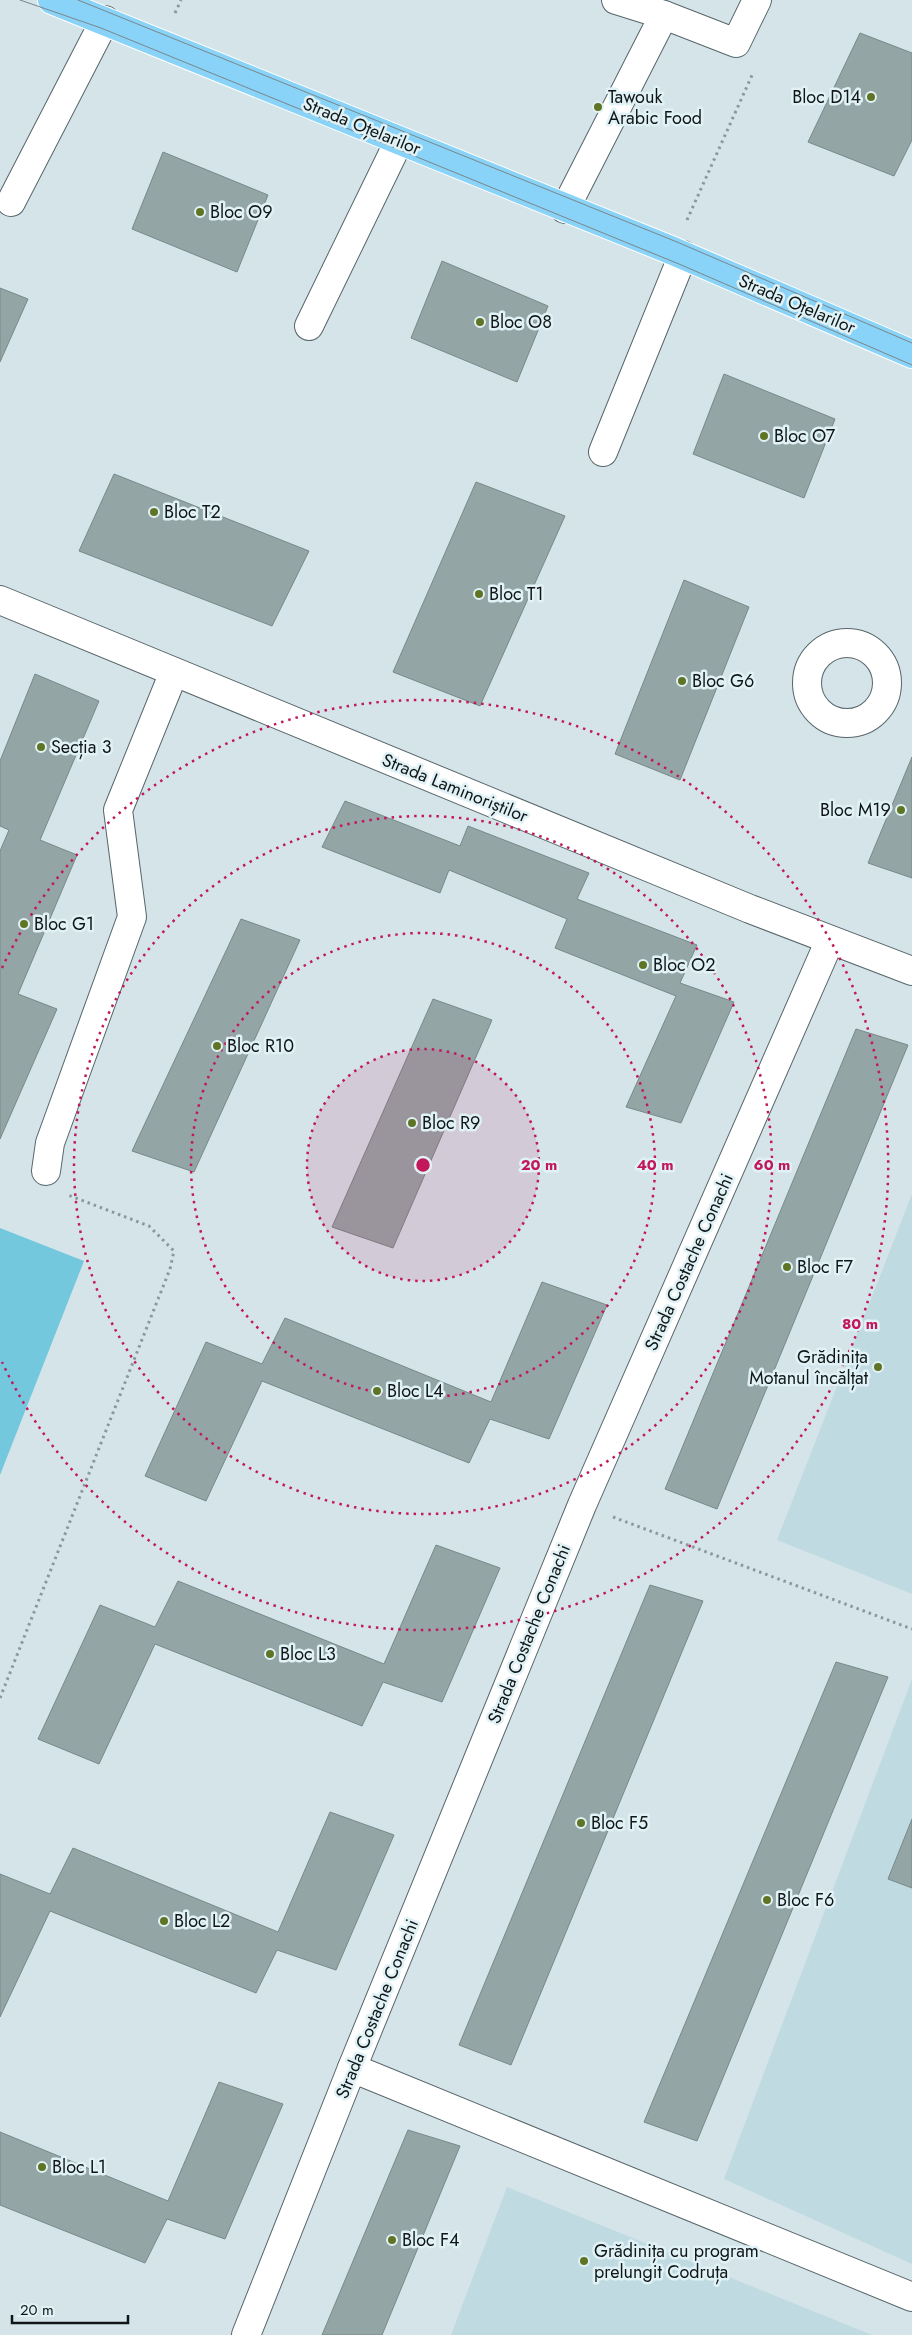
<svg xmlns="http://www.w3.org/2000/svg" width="912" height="2335" viewBox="0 0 912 2335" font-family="Jost,sans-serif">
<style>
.built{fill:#c0dae1}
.green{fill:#74c8dd}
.building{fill:#94a5a5;stroke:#788989}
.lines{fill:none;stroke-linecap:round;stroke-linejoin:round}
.minor-casing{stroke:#57666a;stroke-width:30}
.major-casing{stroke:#fff;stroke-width:30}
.path{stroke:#8b979b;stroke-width:3;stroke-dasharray:2.5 4;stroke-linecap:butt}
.minor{stroke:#fff;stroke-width:28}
.major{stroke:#88d3f7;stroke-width:28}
.tram{stroke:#7b868a;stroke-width:1}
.ring{fill:none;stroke:#c2185b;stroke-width:2.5;stroke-dasharray:2.5 5}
.poi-dot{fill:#5f7525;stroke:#e1f2f6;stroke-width:2}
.labels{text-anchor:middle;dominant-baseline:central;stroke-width:5;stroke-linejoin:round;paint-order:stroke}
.poi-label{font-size:18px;fill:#101618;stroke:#e1f2f6;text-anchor:start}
.street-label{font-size:18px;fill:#101618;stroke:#e1f2f6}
.centre{fill:#c2185b;stroke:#e1f2f6;stroke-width:2.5}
.ring-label{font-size:15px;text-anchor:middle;font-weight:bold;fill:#c2185b;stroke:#e1f2f6;stroke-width:5;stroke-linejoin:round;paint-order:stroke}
</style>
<rect width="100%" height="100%" fill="#d4e4e9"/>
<g class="built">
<path d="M912 1194V1594L777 1540Z"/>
<path d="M912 1679V2264L724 2179Z"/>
<path d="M507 2187 872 2335H451Z"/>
</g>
<path class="green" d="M0 1228 84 1261 0 1475Z"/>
<g class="building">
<path d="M860 33 912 53V140L894 176 808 142Z"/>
<path d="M163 152 268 195 237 272 132 229Z"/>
<path d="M442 261 548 306 517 382 411 338Z"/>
<path d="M0 288 28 299 0 362Z"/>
<path d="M724 374 835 419 804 498 693 454Z"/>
<path d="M114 474 309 551 272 626 79 551Z"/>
<path d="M476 482 565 516 480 706 393 672Z"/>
<path d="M684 580 749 607 680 780 615 754Z"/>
<path d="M35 674 99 701 40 840 77 855 18 994 57 1009 0 1139V851L9 830 0 826V761Z"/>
<path d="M912 757V878L868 863Z"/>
<path d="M345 801 460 846 468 826 589 873 577 899 697 945 680 983 734 1002 681 1123 626 1107 676 996 555 948 567 919 449 870 440 893 322 847Z"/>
<path d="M241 919 300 940 194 1172 132 1151Z"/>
<path d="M433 999 492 1020 393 1248 332 1227Z"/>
<path d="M856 1029 908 1045 717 1509 665 1489Z"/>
<path d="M542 1282 607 1305 549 1439 490 1419 469 1463 262 1381 206 1501 145 1476 206 1342 262 1364 285 1318 491 1402Z"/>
<path d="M436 1545 500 1568 442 1702 383 1682 362 1726 155 1644 99 1764 38 1739 100 1605 155 1627 178 1581 384 1664Z"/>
<path d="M650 1585 703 1601 511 2065 459 2045Z"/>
<path d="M836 1662 888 1677 697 2141 644 2122Z"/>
<path d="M330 1812 394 1835 336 1970 277 1950 256 1993 50 1911 0 2017V1874L50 1894 73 1848 278 1932Z"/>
<path d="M912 1819V1888L888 1879Z"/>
<path d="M219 2082 283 2104 225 2239 167 2219 145 2263 0 2205V2132L168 2201Z"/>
<path d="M408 2130 460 2146 382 2335H322Z"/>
</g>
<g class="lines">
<g class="minor-casing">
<g id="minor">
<path d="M616 0 664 15 736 43 757 0"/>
<path d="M11 202 105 20"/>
<path d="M565 209 664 15"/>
<path d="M309 326 399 141"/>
<path d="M603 452 683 255"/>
<path d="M0 600 750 909 912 971"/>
<circle cx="847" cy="683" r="40"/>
<path d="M46 1171 50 1143 132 917 118 810 174 672"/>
<path d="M352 2068 912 2297"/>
<path d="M246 2335 352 2068 582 1505 830 940"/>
</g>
</g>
<g class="major-casing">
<path id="major" d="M52 0 673 251 912 354"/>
</g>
<g class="path">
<path d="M175 13 181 0"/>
<path d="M687 220 753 73"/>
<path d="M613 1517 912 1629"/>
<path d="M0 1698 170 1269 174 1251 149 1226 68 1195"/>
</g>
<use href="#minor" class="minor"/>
<use href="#major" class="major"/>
<g class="tram">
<path d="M20 0 101 28 679 264 912 365"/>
<path d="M78 0 677 242 912 343"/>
</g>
</g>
<circle cx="423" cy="1165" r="116" fill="#c2185b" fill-opacity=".12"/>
<g class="ring">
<circle cx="423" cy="1165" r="116"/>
<circle cx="423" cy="1165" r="232"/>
<circle cx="423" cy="1165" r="349"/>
<path d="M2 968A465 465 0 1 1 2 1362"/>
</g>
<g class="poi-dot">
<circle cx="871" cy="97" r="5"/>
<circle cx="598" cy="107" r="5"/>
<circle cx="200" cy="212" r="5"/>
<circle cx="480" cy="322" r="5"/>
<circle cx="764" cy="436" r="5"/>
<circle cx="154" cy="512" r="5"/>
<circle cx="479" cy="594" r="5"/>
<circle cx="682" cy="681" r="5"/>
<circle cx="41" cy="747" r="5"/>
<circle cx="901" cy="810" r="5"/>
<circle cx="24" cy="924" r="5"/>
<circle cx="643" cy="965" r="5"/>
<circle cx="217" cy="1046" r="5"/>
<circle cx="412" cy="1123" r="5"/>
<circle cx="787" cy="1267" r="5"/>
<circle cx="878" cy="1367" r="5"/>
<circle cx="377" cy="1391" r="5"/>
<circle cx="270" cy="1654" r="5"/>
<circle cx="581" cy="1823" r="5"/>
<circle cx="767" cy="1900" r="5"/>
<circle cx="164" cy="1921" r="5"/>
<circle cx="42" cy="2167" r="5"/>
<circle cx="392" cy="2240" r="5"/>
<circle cx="584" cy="2261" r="5"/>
</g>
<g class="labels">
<g class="poi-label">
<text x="608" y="97">Tawouk<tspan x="608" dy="21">Arabic Food</tspan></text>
<text x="861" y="97" text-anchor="end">Bloc D14</text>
<text x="210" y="212">Bloc O9</text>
<text x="490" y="322">Bloc O8</text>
<text x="774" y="436">Bloc O7</text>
<text x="164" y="512">Bloc T2</text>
<text x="489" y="594">Bloc T1</text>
<text x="692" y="681">Bloc G6</text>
<text x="51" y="747">Secția 3</text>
<text x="891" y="810" text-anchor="end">Bloc M19</text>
<text x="34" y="924">Bloc G1</text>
<text x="653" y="965">Bloc O2</text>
<text x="227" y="1046">Bloc R10</text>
<text x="422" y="1123">Bloc R9</text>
<text x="797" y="1267">Bloc F7</text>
<text x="868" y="1357" text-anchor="end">Grădinița<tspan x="868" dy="21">Motanul încălțat</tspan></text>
<text x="387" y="1391">Bloc L4</text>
<text x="280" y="1654">Bloc L3</text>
<text x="591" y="1823">Bloc F5</text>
<text x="777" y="1900">Bloc F6</text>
<text x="174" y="1921">Bloc L2</text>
<text x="52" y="2167">Bloc L1</text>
<text x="402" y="2240">Bloc F4</text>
<text x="594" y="2251">Grădinița cu program<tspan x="594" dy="21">prelungit Codruța</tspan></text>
</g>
<g class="street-label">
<text transform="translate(362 126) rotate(22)">Strada Oțelarilor</text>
<text transform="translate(797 304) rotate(23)">Strada Oțelarilor</text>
<text transform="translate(455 788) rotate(22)">Strada Laminoriștilor</text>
<text transform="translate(689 1262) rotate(-66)">Strada Costache Conachi</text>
<text transform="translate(529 1634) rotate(-68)">Strada Costache Conachi</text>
<text transform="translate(377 2009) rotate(-68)">Strada Costache Conachi</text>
</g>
</g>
<circle cx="423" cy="1165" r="8" class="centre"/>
<g class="ring-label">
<text x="539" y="1170">20 m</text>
<text x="655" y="1170">40 m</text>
<text x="772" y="1170">60 m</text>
<text x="860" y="1329">80 m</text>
</g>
<path d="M12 2315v8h116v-8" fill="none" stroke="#101618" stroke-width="2.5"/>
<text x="20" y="2315" font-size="15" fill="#101618" stroke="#e1f2f6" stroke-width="4" paint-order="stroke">20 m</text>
</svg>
